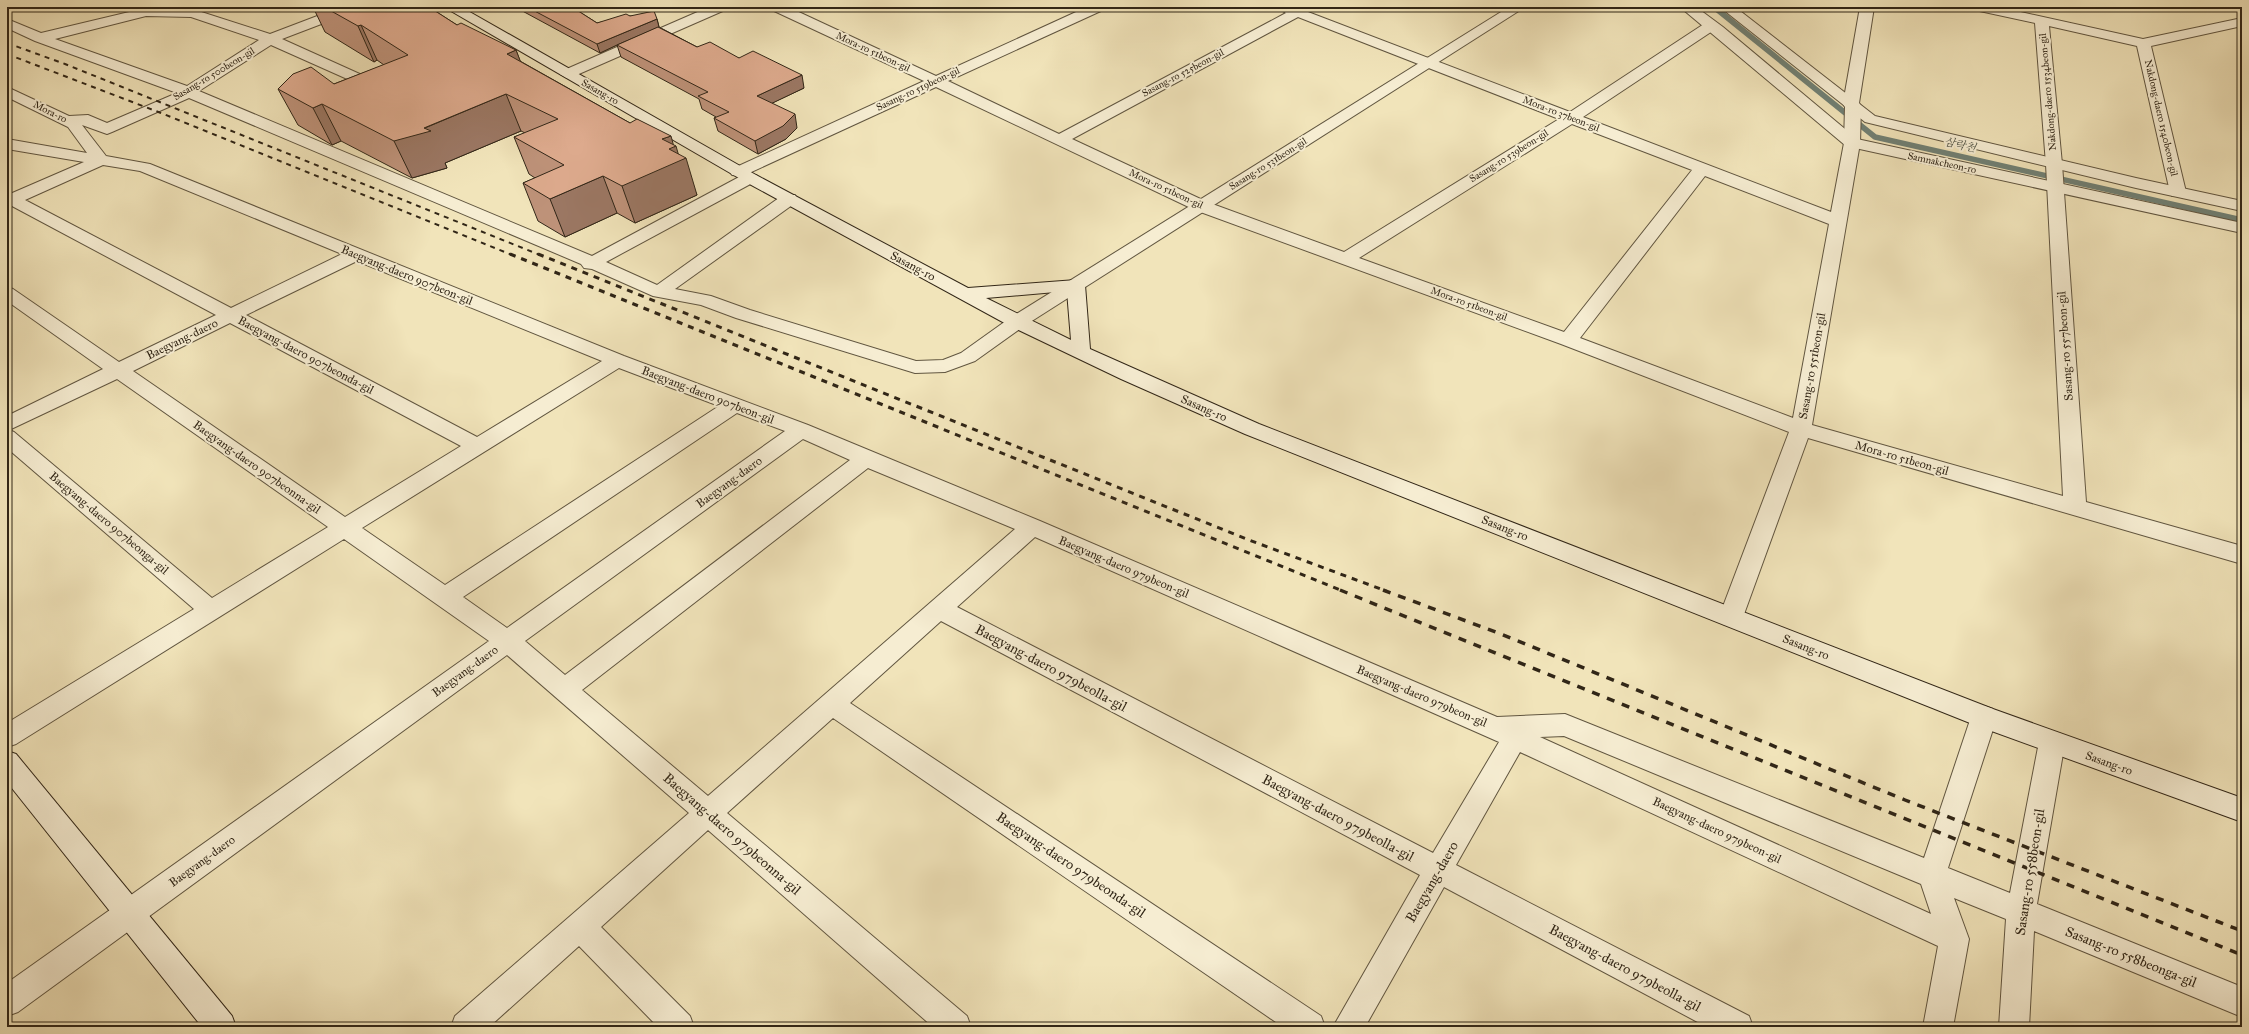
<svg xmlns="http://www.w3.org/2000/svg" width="2249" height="1034" viewBox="0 0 2249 1034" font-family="'IM FELL Great Primer','Noto Serif KR',serif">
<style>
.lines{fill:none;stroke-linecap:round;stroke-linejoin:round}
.stream{stroke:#718175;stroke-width:5.5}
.minor-casing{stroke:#615640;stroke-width:2}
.tertiary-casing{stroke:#615640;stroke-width:2}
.secondary-casing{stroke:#312617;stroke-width:2}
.minor{fill:#f6edd2;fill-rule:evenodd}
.tertiary{fill:#f6edd2;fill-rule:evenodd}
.secondary{fill:#f6edd2;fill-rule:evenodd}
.rail-far2{stroke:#312617;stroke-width:2;stroke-dasharray:5 5;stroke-linecap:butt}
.rail-far1{stroke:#312617;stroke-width:3;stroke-dasharray:6 6;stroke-linecap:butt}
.rail{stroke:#312617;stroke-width:3.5;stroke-dasharray:8 8;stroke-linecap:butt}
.wall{fill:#be9279;stroke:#312617}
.shaded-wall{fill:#9b7763;stroke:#312617}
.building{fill:#ddaa8d;stroke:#312617}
.labels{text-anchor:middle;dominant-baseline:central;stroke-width:4;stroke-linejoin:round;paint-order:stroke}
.far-street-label{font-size:10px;fill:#312617;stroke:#f6edd2}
.far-water-label{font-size:11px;font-style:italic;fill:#515446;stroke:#f6edd2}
.street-label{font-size:12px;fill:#312617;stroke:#f6edd2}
.near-street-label{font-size:14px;fill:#312617;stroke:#f6edd2}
</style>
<rect width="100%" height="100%" fill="#f1e4ba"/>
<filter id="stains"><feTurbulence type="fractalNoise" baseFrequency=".005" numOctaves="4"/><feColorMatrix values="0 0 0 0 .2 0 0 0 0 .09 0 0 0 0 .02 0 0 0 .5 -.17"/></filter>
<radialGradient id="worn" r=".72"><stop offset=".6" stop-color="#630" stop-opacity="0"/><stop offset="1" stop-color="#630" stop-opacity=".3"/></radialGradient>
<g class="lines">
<path class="stream" d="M1714 7 1875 137 2242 220"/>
<g class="minor-casing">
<g id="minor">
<path d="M341 7H360L358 10 282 39 373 80 375 83 373 86H363L271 45 199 91 592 256 741 176 732 175 730 172 732 169 924 81 772 10 770 7H788L936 76 1087 7H1105L1103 10 948 81 1059 134 1286 13 1276 7H1311L1308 12 1570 112 1707 22 1712 21 1719 25 1717 28 1583 117 1831 212 1844 143 1845 107 1843 104 1860 7H1874L1859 103 1861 106 1860 143 1812 425 2063 496 2046 164 2035 23 1975 10 1973 7H1998L2143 39 2242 18V26L2151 46 2186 192 2184 196H2172L2170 192 2137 46 2049 26 2062 164 2086 502 2242 546V564L1808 438 1743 617 1739 624 1731 626 1723 624 1719 617 1789 432 1561 344 1195 210 936 87 747 174 756 175 758 178 756 181 606 262 657 285 783 195H795L797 199 795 203 675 289 711 296 750 310 916 361 943 360 961 353 1010 318 1017 316 1024 318 1026 322 1024 326 975 361 945 372 915 373 736 318 701 305 653 296 592 269 584 268 581 264 189 98 112 132 107 134 82 125 106 156 150 164 624 356 808 425 1040 521 1497 717 1565 714 1924 858 1971 717 1975 709 1984 706 1993 709 1997 717 1948 868 2010 893 2039 742 2043 734 2052 731 2061 734 2065 742 2037 904 2242 987V1017L2034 931 2029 1027H1999L2006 919 1954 898 1969 939 1953 1027H1923L1938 946 1520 752 1456 865 1749 1016 1753 1027H1707L1444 887 1365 1027H1333L1420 875 941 621 850 703 1321 1016 1325 1027H1283L833 718 727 813 967 1016 971 1027H933L708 830 601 927 690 1016 694 1027H658L579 946 489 1027H451L455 1016 689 813 507 655 18 1012 7 1016V983L489 641 344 539 16 744 7 747V723L194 609 7 448V416L103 369 7 301V287L13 289 119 362 216 315 12 206 7 207V194H10L84 162 7 149V139L87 153 68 127 7 97V87L69 116 88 115 107 123 177 93 35 41 7 28V19L41 33 146 8 192 9 270 34ZM146 16 191 17 259 40 187 86 55 39ZM1298 17 1559 119 1344 252 1207 202 1072 139ZM1572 124 1692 170 1564 332 1359 258ZM103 165 140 171 342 254 231 308 25 200ZM1705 176 1829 224 1793 418 1580 338ZM357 261 602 361 477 437 246 315ZM230 323 461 446 345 517 133 371ZM619 368 719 406 445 585 362 528ZM117 379 328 527 212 598 14 432 9 430ZM737 413 785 431 507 628 463 597ZM803 439 850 460 565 675 525 641ZM868 468 1015 529 708 796 582 690ZM1035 537 1499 742 1433 853 957 607ZM1564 736 1921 884 1931 914 1540 737Z"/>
<path d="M709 7H727L725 10 572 77 567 78 560 74 562 71Z"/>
</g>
</g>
<g class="tertiary-casing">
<g id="tertiary">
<path d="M1509 7H1525L1024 326 1017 328 1010 326 1008 322 1010 318Z"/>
<path d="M1680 7H1696L1723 27 1857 139 2242 223V233L1846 146Z"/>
<path d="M1720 7H1735L1875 116 2136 178 2242 201V211L2136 188 1865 122Z"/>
</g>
</g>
<g class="secondary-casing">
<g id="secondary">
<path d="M444 7H461L756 175 968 288 1076 280 1082 281 1085 285 1090 349 1259 424 1993 709 2242 798V822L1975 725 1245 434 1121 379 1010 326 744 181ZM1067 291 1071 340 986 298Z"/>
<path d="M7 751 16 754 232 1016 236 1027H202L7 782Z"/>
</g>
</g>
<use href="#minor" class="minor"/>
<use href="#tertiary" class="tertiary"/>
<use href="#secondary" class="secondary"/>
<g class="rail-far2">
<path d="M7 43 65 64 540 255"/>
<path d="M7 54 161 113 512 255"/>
</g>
<g class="rail-far1">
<path d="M510 254 1343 591"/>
<path d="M538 254 1249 540 1386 591"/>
</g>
<g class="rail">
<path d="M1340 590 2242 955"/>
<path d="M1383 590 1501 634 1905 800 2242 931"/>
</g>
</g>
<g class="wall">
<path d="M313 7H429L457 25 516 50 520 61 630 123 673 145 697 195 635 223 617 213 565 237 538 221 523 183 535 178 529 174 514 137 525 133 521 131 445 163 447 168 412 178 341 141 332 145 298 125 278 89 334 84 384 65 377 60 374 62 325 32Z"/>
<path d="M515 7H572L597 23 630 16 657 19 659 27 697 47 739 58 804 88 772 103 797 128 786 139 758 154 718 131 714 118 716 117 702 109 699 99 621 57 617 45 600 53Z"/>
</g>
<g class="shaded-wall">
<path d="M657 19 659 27 617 45 600 53 597 44Z"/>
<path d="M361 25 377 60 374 62 358 26Z"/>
<path d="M516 50 530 86 507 54Z"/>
<path d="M802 75 804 88 760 109 757 96Z"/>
<path d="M506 94 521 131 445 163 447 168 412 178 394 141Z"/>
<path d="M322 104 341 141 332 145 313 108Z"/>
<path d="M795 114 797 128 786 139 758 154 755 141Z"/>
<path d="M671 136 674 147 676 146 680 160 686 158 697 195 635 223 622 186 662 139Z"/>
<path d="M603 176 617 213 565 237 550 199Z"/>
</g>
<g class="building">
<path d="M324 7H429L457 25 461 23 516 50 507 54 630 123 637 119 671 136 662 139 676 146 669 149 686 158 622 186 603 176 550 199 523 183 564 165 514 137 558 119 506 94 424 128 431 131 394 141 322 104 313 108 278 89 293 74 311 67 334 84 408 55 361 25 358 26Z"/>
<path d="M527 7H572L597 23 626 14 630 16 654 11 657 19 597 44Z"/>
<path d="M658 27 697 47 710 42 739 58 753 51 802 75 757 96 795 114 783 126 755 141 714 118 729 112 698 96 708 92 617 45Z"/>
</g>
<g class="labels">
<g class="far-street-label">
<text transform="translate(873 52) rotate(25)">Mora-ro 51beon-gil</text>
<text transform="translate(1183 73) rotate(-28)">Sasang-ro 525beon-gil</text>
<text transform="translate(214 74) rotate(-31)">Sasang-ro 500beon-gil</text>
<text transform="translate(918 89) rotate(-25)">Sasang-ro 519beon-gil</text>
<text transform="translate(600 92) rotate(30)">Sasang-ro</text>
<text transform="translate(2048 92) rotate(-95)">Nakdong-daero 1534beon-gil</text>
<text transform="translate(50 112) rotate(27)">Mora-ro</text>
<text transform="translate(1561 114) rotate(21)">Mora-ro 37beon-gil</text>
<text transform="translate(2161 118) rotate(77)">Nakdong-daero 1540beon-gil</text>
<text transform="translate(1509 156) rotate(-32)">Sasang-ro 539beon-gil</text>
<text transform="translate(1942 163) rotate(12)">Samnakcheon-ro</text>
<text transform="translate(1268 164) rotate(-32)">Sasang-ro 531beon-gil</text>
<text transform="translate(1166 189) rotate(25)">Mora-ro 51beon-gil</text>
<text transform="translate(1469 304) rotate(20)">Mora-ro 51beon-gil</text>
</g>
<g class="far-water-label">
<text transform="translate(1960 145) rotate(13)">삼락천</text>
</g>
<g class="street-label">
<text transform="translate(913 266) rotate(28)">Sasang-ro</text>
<text transform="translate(407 275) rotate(22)">Baegyang-daero 907beon-gil</text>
<text transform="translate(182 339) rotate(-26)">Baegyang-daero</text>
<text transform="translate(2065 346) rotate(-94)">Sasang-ro 557beon-gil</text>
<text transform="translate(306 355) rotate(28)">Baegyang-daero 907beonda-gil</text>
<text transform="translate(1812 366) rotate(-80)">Sasang-ro 551beon-gil</text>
<text transform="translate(708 395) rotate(21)">Baegyang-daero 907beon-gil</text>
<text transform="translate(1204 408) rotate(24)">Sasang-ro</text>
<text transform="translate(1902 458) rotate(16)">Mora-ro 51beon-gil</text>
<text transform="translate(257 467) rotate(35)">Baegyang-daero 907beonna-gil</text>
<text transform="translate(729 482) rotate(-36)">Baegyang-daero</text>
<text transform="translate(109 523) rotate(40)">Baegyang-daero 907beonga-gil</text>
<text transform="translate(1505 528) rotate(22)">Sasang-ro</text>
<text transform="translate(1124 567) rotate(23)">Baegyang-daero 979beon-gil</text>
<text transform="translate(1806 647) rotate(22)">Sasang-ro</text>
<text transform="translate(465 671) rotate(-36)">Baegyang-daero</text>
<text transform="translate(1422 696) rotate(23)">Baegyang-daero 979beon-gil</text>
<text transform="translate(2109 763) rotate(20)">Sasang-ro</text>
<text transform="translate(1717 830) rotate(25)">Baegyang-daero 979beon-gil</text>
<text transform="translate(202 861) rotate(-36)">Baegyang-daero</text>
</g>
<g class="near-street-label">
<text transform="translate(1051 668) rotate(28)">Baegyang-daero 979beolla-gil</text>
<text transform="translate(1338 818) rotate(28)">Baegyang-daero 979beolla-gil</text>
<text transform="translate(732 834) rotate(41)">Baegyang-daero 979beonna-gil</text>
<text transform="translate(1071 865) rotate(34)">Baegyang-daero 979beonda-gil</text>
<text transform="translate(2030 872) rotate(-81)">Sasang-ro 558beon-gil</text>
<text transform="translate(1432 882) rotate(-60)">Baegyang-daero</text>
<text transform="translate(2131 957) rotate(22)">Sasang-ro 558beonga-gil</text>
<text transform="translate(1625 968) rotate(28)">Baegyang-daero 979beolla-gil</text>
</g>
</g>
<rect width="2249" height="1034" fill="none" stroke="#f1e4ba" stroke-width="24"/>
<rect x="8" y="8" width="2233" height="1018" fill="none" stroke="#312617" stroke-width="2"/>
<rect x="12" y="12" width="2225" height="1010" fill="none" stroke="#312617"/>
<rect width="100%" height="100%" filter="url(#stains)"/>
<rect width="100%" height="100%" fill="url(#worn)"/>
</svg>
